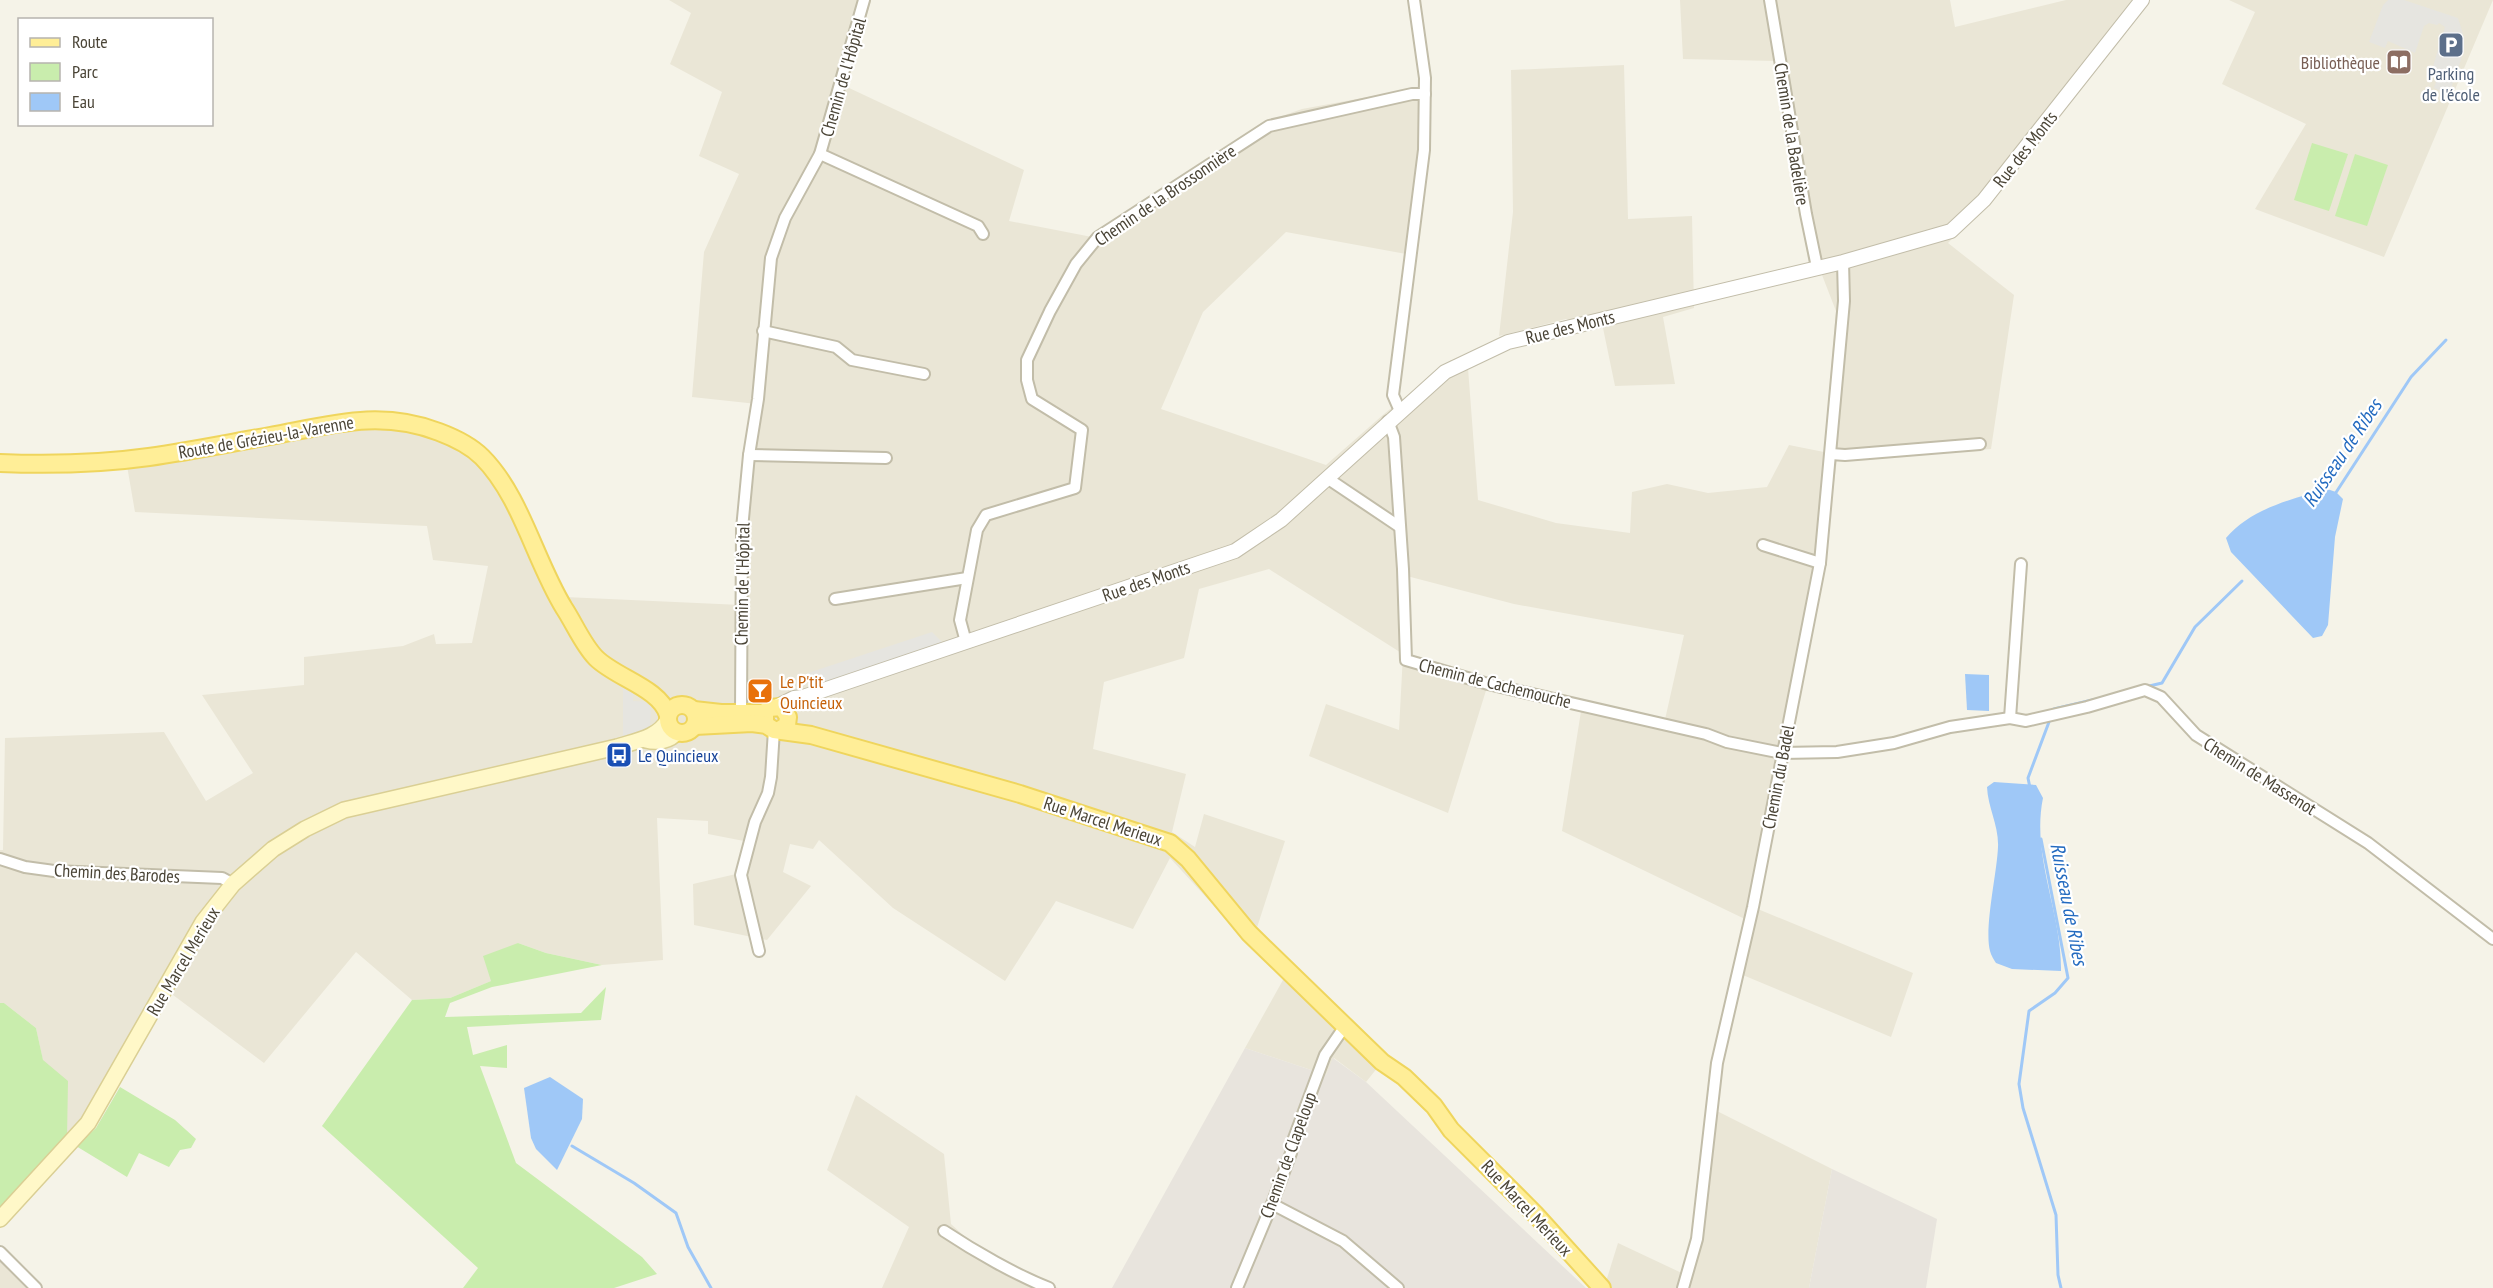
<svg xmlns="http://www.w3.org/2000/svg" width="2493" height="1288" viewBox="0 0 2493 1288" font-family="'PT Sans Narrow',sans-serif">
<style>
.residential{fill:#eae6d6}
.industrial{fill:#e8e4dd}
.green{fill:#c9edad}
.parking{fill:#e6e5e0}
.water{fill:#9fc8f7}
.lines{fill:none;stroke-linecap:round;stroke-linejoin:round}
.stream{stroke:#9fc8f7;stroke-width:3}
.minor-casing{stroke:#c2bda9;stroke-width:14}
.tertiary-casing{stroke:#c2bda9;stroke-width:16}
.secondary-casing{stroke:#dacf94;stroke-width:18}
.primary-casing{stroke:#efd55d;stroke-width:20}
.minor{stroke:#fff;stroke-width:10}
.tertiary{stroke:#fff;stroke-width:14}
.secondary{stroke:#fff8c8;stroke-width:15}
.primary{stroke:#ffee97;stroke-width:16}
.labels{text-anchor:middle;dominant-baseline:central;stroke-width:4.5;stroke-linejoin:round;paint-order:stroke}
.education-label{font-size:18px;fill:#785e54;stroke:#fff;text-anchor:end}
.service-label{font-size:18px;fill:#4e5e75;stroke:#fff}
.street-label{font-size:18px;fill:#4a4436;stroke:#fff}
.food-label{font-size:18px;fill:#c56008;stroke:#fff;text-anchor:start}
.transit-label{font-size:18px;fill:#164399;stroke:#fff;text-anchor:start}
.water-label{font-size:20px;font-style:italic;fill:#246bc0;stroke:#fff}
</style>
<rect width="100%" height="100%" fill="#f5f3e8"/>
<g class="residential">
<path d="M669 0H871L847 87 1024 170 1009 221 1092 237 1268 121 1302 109 1428 86 1427 151 1417 256 1286 232 1203 312 1161 409 1326 465 1384 414 1451 360 1468 368 1478 500 1556 523 1630 533 1632 492 1667 484 1708 493 1767 487 1789 445 1824 452 1836 311 1822 275 1811 277 1775 61 1683 59 1680 0H1950L1955 27 2066 0H2148L1985 205 1948 243 2014 295 1991 449 1837 460 1823 567 1753 907 1913 973 1891 1037 1738 973 1749 921 1562 831 1582 705 1664 724 1684 635 1514 604 1403 575 1406 660 1488 684 1448 813 1309 756 1326 704 1399 730 1403 654 1269 569 1199 589 1184 658 1104 682 1093 749 1186 774 1172 832 1195 847 1204 814 1285 841 1251 946 1170 858 1133 929 1056 901 1005 981 893 908 819 840 813 849 790 844 783 872 811 886 767 940 694 925 693 884 736 874 744 841 708 834V821L657 818 663 960 602 965 546 953 518 943 491 981 450 998 412 1000 356 952 264 1063 165 989 66 1147 67 1081 43 1061 36 1028 4 1003H0V850H3L5 738 164 732 206 801 253 773 202 695 304 685V657L403 646 434 634 436 644 472 643 488 566 433 560 427 526 135 512 126 460 346 420 403 424 486 449 509 479 565 597 741 605 757 404 692 397 704 252 739 174 699 156 722 92 670 64 691 13Z"/>
<path d="M2229 0H2493L2384 257 2255 209 2306 124 2222 84 2255 12Z"/>
<path d="M1624 65 1628 219 1692 216 1694 308 1663 317 1675 384 1615 386 1603 328 1566 319 1499 336 1513 212 1511 70Z"/>
<path d="M1288 971 1382 1062 1366 1082 1334 1058 1326 1075 1245 1048Z"/>
<path d="M856 1095 944 1154 951 1224 975 1246 1032 1278 1058 1288H882L909 1227 827 1170Z"/>
<path d="M1711 1108 1832 1169 1809 1288H1604L1618 1243 1686 1275Z"/>
<path d="M0 1259 27 1288H0Z"/>
</g>
<g class="industrial">
<path d="M1245 1048 1326 1075 1333 1058 1366 1082 1586 1288H1112Z"/>
<path d="M1832 1169 1937 1219 1926 1288H1809Z"/>
</g>
<g class="green">
<path d="M2312 143 2348 154 2329 211 2294 200Z"/>
<path d="M2355 154 2388 165 2367 226 2335 216Z"/>
<path d="M518 943 546 953 602 965 492 987 450 1003 445 1017 581 1013 606 987 601 1020 467 1027 473 1055 507 1045V1068L480 1066 516 1163 642 1257 657 1274 614 1288H463L478 1268 322 1126 412 1000 450 998 491 981 483 956Z"/>
<path d="M0 1003H4L36 1028 43 1060 68 1081 67 1138 0 1212Z"/>
<path d="M120 1087 175 1120 196 1139 191 1148 180 1150 169 1167 139 1153 127 1177 76 1146 96 1128Z"/>
</g>
<g class="parking">
<path d="M2388 0H2404L2458 18 2463 34 2464 51 2449 94 2434 88 2438 76 2431 73 2445 27 2439 23 2437 25 2429 23 2424 26 2415 53 2388 41 2385 48 2369 42 2383 5Z"/>
<path d="M932 632 944 644 809 687 808 673Z"/>
<path d="M623 683 633 688V701L651 702 650 730 623 737Z"/>
</g>
<g class="water">
<path d="M2327 489 2336 492 2343 499 2335 537 2328 625 2322 636 2313 638 2231 552 2226 538C2250 509 2292 499 2327 489Z"/>
<path d="M1965 674 1989 675V711L1967 710Z"/>
<path d="M1994 782 2036 785 2043 798C2031 856 2062 913 2061 971L2012 969 1996 963C1994 960 1991 955 1990 951 1984 928 1997 873 1998 847 1999 826 1988 808 1987 787Z"/>
<path d="M550 1077 583 1099 582 1119 557 1170 536 1149 531 1138 524 1088Z"/>
</g>
<g class="lines">
<g class="stream">
<path d="M2335 494 2411 377 2446 340"/>
<path d="M2145 687 2162 683 2195 627 2242 581"/>
<path d="M2054 709 2101 698"/>
<path d="M2030 788 2028 778 2049 722"/>
<path d="M2041 839 2068 978 2055 993 2029 1011 2019 1084 2023 1108 2056 1215 2058 1275 2061 1288"/>
<path d="M572 1146 634 1183 676 1213 688 1247 711 1288"/>
</g>
<g class="minor-casing">
<g id="minor">
<path d="M1770 0 1806 214 1817 267"/>
<path d="M820 154 978 226 983 234"/>
<path d="M763 331 836 347 852 360 924 374"/>
<path d="M1400 411 1393 395 1424 150 1425 78 1414 0"/>
<path d="M1388 421 1394 437 1403 569 1406 660 1488 684 1706 734 1727 742 1782 753 1837 752 1894 743 1950 727 2010 718 2026 721 2087 707 2145 690 2161 697 2196 735 2368 843 2493 939"/>
<path d="M1831 454 1845 455 1980 444"/>
<path d="M749 455 886 458"/>
<path d="M1327 478 1400 527"/>
<path d="M1763 545 1820 563"/>
<path d="M835 599 967 578"/>
<path d="M966 642 960 620 977 530 986 515 1075 488 1082 430 1032 399 1027 380V360L1050 311 1076 264 1098 237 1269 126 1412 94H1425"/>
<path d="M741 712 742 529 749 455 758 399 771 258 785 218 820 154 864 0"/>
<path d="M2010 718 2021 564"/>
<path d="M0 859 25 867 54 871 222 878 233 884"/>
<path d="M759 951 741 875 755 822 768 793 771 777 774 730"/>
<path d="M1272 1204 1343 1241 1398 1288"/>
<path d="M944 1231C974 1251 1016 1275 1049 1288"/>
<path d="M0 1252 36 1288"/>
<path d="M1237 1288 1272 1204 1291 1153 1293 1141 1325 1055 1345 1026"/>
<path d="M1683 1288 1697 1239 1717 1063 1753 907 1820 563 1844 301 1843 262"/>
</g>
</g>
<g class="tertiary-casing">
<path id="tertiary" d="M778 706 794 698 803 697 1235 551 1281 520 1445 372 1508 342 1843 262 1951 231 1984 200 2142 0"/>
</g>
<g class="secondary-casing">
<g id="secondary">
<path d="M646 740C657 743 670 741 677 732"/>
<path d="M0 1219 88 1123 203 922 233 884 273 849 305 829 344 810 617 747C636 741 658 738 668 720"/>
</g>
</g>
<g class="primary-casing">
<g id="primary">
<path d="M0 463C51 465 99 464 149 457 190 451 230 443 270 436 330 425 380 409 439 432 455 438 470 445 482 457 521 496 535 561 564 608 574 623 583 645 596 658 616 678 660 688 668 715"/>
<circle cx="682" cy="719" r="14"/>
<path d="M694 710 721 713H765"/>
<path d="M765 722V713L769 708 782 707 788 717 787 725 781 729"/>
<path d="M695 726 752 723 766 725 774 730 811 735 1020 794 1170 843 1188 859 1249 933 1382 1062 1404 1077 1434 1106 1451 1130 1535 1214 1602 1288"/>
</g>
</g>
<use href="#minor" class="minor"/>
<use href="#tertiary" class="tertiary"/>
<use href="#secondary" class="secondary"/>
<use href="#primary" class="primary"/>
</g>
<defs>
<g id="parking-square" transform="scale(1.35)"><rect x="-9" y="-9" width="18" height="18" rx="4" fill="#5c6f8a" stroke="#fff"/><path d="M-3.5-5.5H1a3.5 3.5 0 0 1 0 7H-1V5.5H-3.5ZM-1-3.4V-.6H.8a1.4 1.4 0 0 0 0-2.8Z" fill="#fff"/></g>
<g id="library-square" transform="scale(1.35)"><rect x="-9" y="-9" width="18" height="18" rx="4" fill="#8d6e63" stroke="#fff"/><path d="M-6-4Q-3-5.5-.7-3.5V5Q-3 3-6 4ZM6-4Q3-5.5 .7-3.5V5Q3 3 6 4Z" fill="#fff"/></g>
<g id="bar-square" transform="scale(1.35)"><rect x="-9" y="-9" width="18" height="18" rx="4" fill="#e8710a" stroke="#fff"/><path d="M-6-5H6L.8 .8V4.5H3.5V6h-7V4.5H-.8V.8Z" fill="#fff"/></g>
<g id="bus-square" transform="scale(1.35)"><rect x="-9" y="-9" width="18" height="18" rx="4" fill="#1a4fb4" stroke="#fff"/><path d="M-5-6H5V4H4V6H2V4H-2V6H-4V4H-5ZM-3.5-4V0h7V-4ZM-3.5 1.2v1.5H-2V1.2ZM2 1.2v1.5H3.5V1.2Z" fill="#fff"/></g>
</defs>
<g fill-rule="evenodd">
<use href="#parking-square" x="2451" y="45"/>
<use href="#library-square" x="2399" y="62"/>
<use href="#bar-square" x="760" y="691"/>
<use href="#bus-square" x="619" y="755"/>
</g>
<g class="labels">
<g class="education-label">
<text x="2380" y="62">Bibliothèque</text>
</g>
<g class="service-label">
<text x="2451" y="73">Parking<tspan x="2451" dy="21">de l'école</tspan></text>
</g>
<g class="street-label">
<text transform="translate(843 77) rotate(-74)">Chemin de l'Hôpital</text>
<text transform="translate(1792 134) rotate(81)">Chemin de la Badelière</text>
<text transform="translate(2025 149) rotate(-52)">Rue des Monts</text>
<text transform="translate(1165 195) rotate(-34)">Chemin de la Brossonnière</text>
<text transform="translate(1570 327) rotate(-14)">Rue des Monts</text>
<text transform="translate(266 437) rotate(-10)">Route de Grézieu-la-Varenne</text>
<text transform="translate(1146 581) rotate(-19)">Rue des Monts</text>
<text transform="translate(742 584) rotate(-89)">Chemin de l'Hôpital</text>
<text transform="translate(1495 683) rotate(14)">Chemin de Cachemouche</text>
<text transform="translate(2260 776) rotate(32)">Chemin de Massenot</text>
<text transform="translate(1778 777) rotate(-79)">Chemin du Badel</text>
<text transform="translate(1103 821) rotate(18)">Rue Marcel Merieux</text>
<text transform="translate(117 873) rotate(3)">Chemin des Barodes</text>
<text transform="translate(183 961) rotate(-59)">Rue Marcel Merieux</text>
<text transform="translate(1288 1155) rotate(-70)">Chemin de Clapeloup</text>
<text transform="translate(1527 1208) rotate(47)">Rue Marcel Merieux</text>
</g>
<g class="food-label">
<text x="780" y="681">Le P'tit<tspan x="780" dy="21">Quincieux</tspan></text>
</g>
<g class="transit-label">
<text x="638" y="755">Le Quincieux</text>
</g>
<g class="water-label">
<text transform="translate(2342 453) rotate(-56)">Ruisseau de Ribes</text>
<text transform="translate(2069 904) rotate(79)">Ruisseau de Ribes</text>
</g>
</g>
<rect x="18" y="18" width="195" height="108" fill="#ffffff" stroke="#b7b4af" stroke-width="1.5"/>
<rect x="30" y="38" width="30" height="9" fill="#ffee97" stroke="#b7b4af" stroke-width="1.5"/>
<text x="72" y="48" font-size="18" fill="#4a4436">Route</text>
<rect x="30" y="63" width="30" height="18" fill="#c9edad" stroke="#b7b4af" stroke-width="1.5"/>
<text x="72" y="78" font-size="18" fill="#4a4436">Parc</text>
<rect x="30" y="93" width="30" height="18" fill="#9fc8f7" stroke="#b7b4af" stroke-width="1.5"/>
<text x="72" y="108" font-size="18" fill="#4a4436">Eau</text>
</svg>
